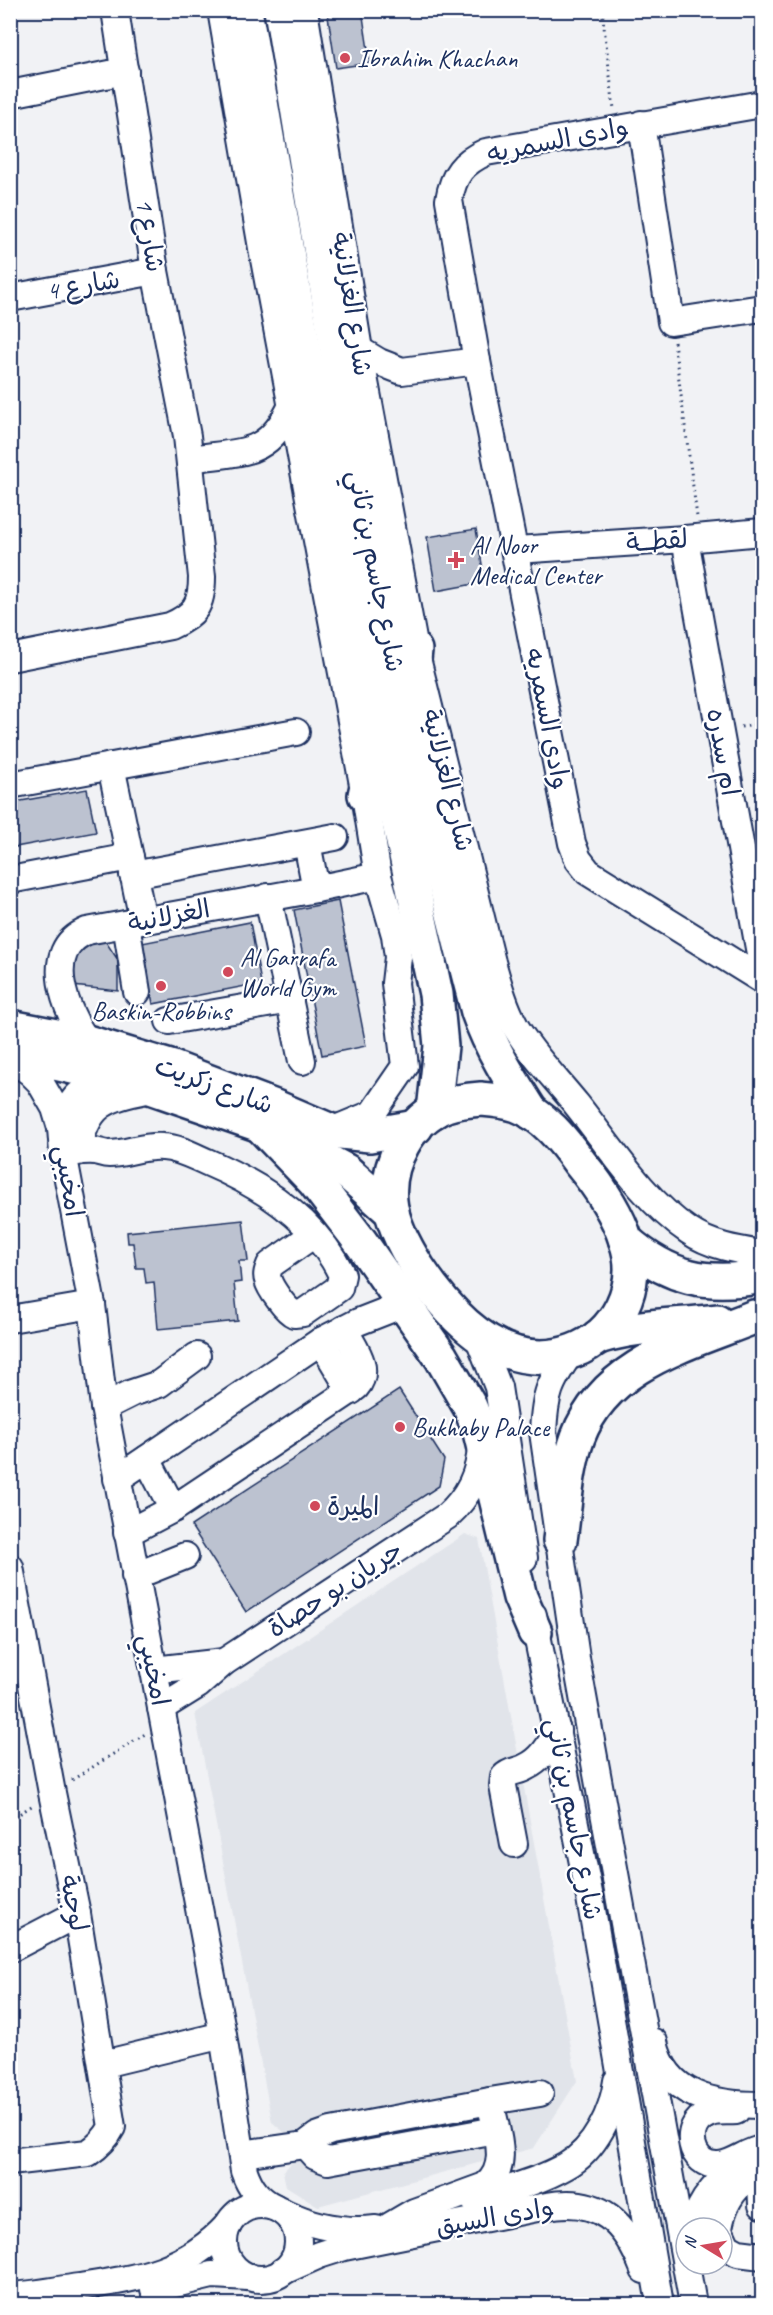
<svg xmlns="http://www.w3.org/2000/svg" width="773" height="2315" viewBox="0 0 773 2315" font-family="Caveat,'Playpen Sans Arabic',sans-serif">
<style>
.built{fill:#e1e4ea}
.building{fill:#bcc2d0;stroke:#1b2f5e;stroke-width:1.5}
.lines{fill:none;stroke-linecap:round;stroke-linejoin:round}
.minor-casing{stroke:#1b2f5e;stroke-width:30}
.major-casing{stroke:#1b2f5e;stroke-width:38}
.path{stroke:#1b2f5e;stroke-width:3;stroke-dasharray:1.5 4.5;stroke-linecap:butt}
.minor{stroke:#fff;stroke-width:26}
.major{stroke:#fff;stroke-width:33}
.poi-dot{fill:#d1495b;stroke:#fff;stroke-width:2}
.labels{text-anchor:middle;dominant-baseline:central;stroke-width:4.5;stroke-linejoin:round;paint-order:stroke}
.poi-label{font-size:26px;fill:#1b2f5e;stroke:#fff;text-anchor:start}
.street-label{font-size:26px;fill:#1b2f5e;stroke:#fff}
</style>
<rect width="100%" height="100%" fill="#f1f2f5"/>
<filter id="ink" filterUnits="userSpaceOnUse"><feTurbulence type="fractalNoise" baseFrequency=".0167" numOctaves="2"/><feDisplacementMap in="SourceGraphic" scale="12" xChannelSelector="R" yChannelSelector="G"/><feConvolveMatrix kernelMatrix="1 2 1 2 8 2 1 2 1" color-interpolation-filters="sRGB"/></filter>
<g filter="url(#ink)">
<path class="built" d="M465 1534 479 1539 577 2081 534 2148 318 2206 286 2186 283 2172 291 2163 285 2133 272 2122 195 1713Z"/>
<g class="building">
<path d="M327 10H362L370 63 336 68Z"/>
<path d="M476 529 485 582 436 591 427 537Z"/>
<path d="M87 789 96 832 10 848V803Z"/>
<path d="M338 901 366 1046 322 1055 294 910Z"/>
<path d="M250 922 261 983 153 1004 142 943Z"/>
<path d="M75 942H106L118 960V991L73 986Z"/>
<path d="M243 1220 248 1261H239L241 1282 234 1283 238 1321 158 1329 154 1282 146 1283 144 1268H136L133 1243H128L127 1232Z"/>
<path d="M399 1390 444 1460 439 1486 246 1612 191 1526Z"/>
</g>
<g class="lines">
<g class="minor-casing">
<g id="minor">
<path d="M221 10 263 254 365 795 378 876 395 935 398 957 395 983 405 1066 372 1114 331 1131"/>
<path d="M304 10 359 350 415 650 492 962C498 983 504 1006 515 1026 532 1055 556 1079 577 1105 611 1148 643 1200 689 1231 711 1246 737 1250 762 1254"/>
<path d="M10 94 125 71"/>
<path d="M762 104 486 152C463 162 453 175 449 200L477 361 572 843 578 859 588 872 762 980"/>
<path d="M641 124 671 322 762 308"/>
<path d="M10 298 155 271"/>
<path d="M359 350 379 362 402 371 477 361"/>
<path d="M190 459C241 451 268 458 292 405"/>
<path d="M685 539 762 965"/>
<path d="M516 550 685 539 762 532"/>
<path d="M10 658 170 626C195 615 202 605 202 577L187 436 155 271 115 10"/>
<path d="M111 766 143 920"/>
<path d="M10 785 296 732"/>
<path d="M307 843 316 889"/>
<path d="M133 875 335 837"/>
<path d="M10 880 130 857"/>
<path d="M268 897 302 1061"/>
<path d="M126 924 137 992"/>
<path d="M169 1021 290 1000"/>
<path d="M87 1042C66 1012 40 950 87 931L316 889 378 876"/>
<path d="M10 1058 30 1072 40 1082 55 1108 61 1128 63 1153 92 1305 104 1407 223 2035 244 2171C250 2188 258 2199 274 2207"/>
<path d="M61 1128C71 1093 85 1084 121 1081"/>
<path d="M78 1152C87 1100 109 1098 155 1088"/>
<path d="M63 1153C74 1152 85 1150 95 1151 100 1152 104 1154 109 1154 127 1154 144 1145 163 1147 179 1148 193 1156 207 1162 261 1185 315 1219 342 1275L339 1288 303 1313 294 1314C286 1311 270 1288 268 1280 266 1275 268 1270 270 1265L314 1234"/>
<path d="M10 1319 92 1305"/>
<path d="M478 1336 498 1387 524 1558"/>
<path d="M321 1341 351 1391"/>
<path d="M571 1352C549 1383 545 1394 543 1432L576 1658 693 2304"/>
<path d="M104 1407 132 1393 159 1384 197 1356"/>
<path d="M147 1459 173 1509"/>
<path d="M117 1479 321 1341 358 1322 404 1304"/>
<path d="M127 1533 173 1509 356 1387C372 1368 353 1347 344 1329"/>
<path d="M10 1567 52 1793 77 1914 112 2127C106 2139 99 2146 88 2153L10 2162"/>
<path d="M135 1576 185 1556"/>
<path d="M533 1615 590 1898 660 2304"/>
<path d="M154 1670 224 1662"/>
<path d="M161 1708 198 1685 224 1662 447 1516C468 1497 480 1474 481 1446"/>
<path d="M514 1844 503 1786 504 1777C510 1770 518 1772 526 1767 541 1760 551 1745 557 1730"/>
<path d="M10 1949 77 1914"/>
<path d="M654 2042C665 2097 716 2105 762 2105"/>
<path d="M103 2064 223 2035"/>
<path d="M490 2101 540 2093"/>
<path d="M736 2111C727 2112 716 2110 708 2114 681 2125 690 2167 719 2165 734 2164 747 2151 762 2149"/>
<path d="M305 2145 315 2156 328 2161 496 2130"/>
<path d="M242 2154 305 2145 317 2136 331 2131 490 2101C495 2129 512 2166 485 2186L414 2212 390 2226"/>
<path d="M474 2200C504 2190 538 2182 566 2166 595 2150 613 2112 617 2081"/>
<circle cx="261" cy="2242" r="37"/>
<path d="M283 2212C313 2226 343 2233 376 2229"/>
<path d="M693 2228C700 2198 720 2179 745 2162"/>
<path d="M719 2228C723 2205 731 2191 749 2177L761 2180 762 2205"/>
<path d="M722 2236 727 2247 738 2253 762 2256"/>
<path d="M283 2271 319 2255 344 2247 547 2206C600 2196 626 2223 644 2270"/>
<path d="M154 2289 212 2275 249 2277"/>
<path d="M10 2296C33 2295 56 2290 79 2287 138 2278 185 2272 228 2225"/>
</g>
</g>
<g class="major-casing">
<g id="major">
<path d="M245 10 308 372 379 731 436 994 441 1046 434 1111"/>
<path d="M281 10 367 533 406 731 478 1012C491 1049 511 1080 532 1113"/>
<path d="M410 699 415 650"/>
<path d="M365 795 377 741"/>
<path d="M10 1027 87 1042 170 1067 275 1107 331 1131 370 1135 416 1127"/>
<path d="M10 1053 130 1080 260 1125 346 1171 392 1212"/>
<path d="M481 1099C493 1100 506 1101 517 1105 544 1115 564 1141 580 1163 599 1186 617 1212 626 1241 642 1285 617 1335 573 1351 505 1376 452 1319 418 1268 406 1249 392 1224 390 1201 386 1164 409 1119 446 1105 457 1101 469 1100 481 1099Z"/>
<path d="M260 1125 314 1181 360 1241 441 1357 470 1407 480 1432 520 1597 535 1632"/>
<path d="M626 1241C668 1278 707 1287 762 1276"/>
<path d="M598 1337C637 1325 677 1326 717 1321"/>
<path d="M560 1540C565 1506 566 1469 578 1437 606 1363 687 1344 754 1317"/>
</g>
</g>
<g class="path">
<path d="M602 10 614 109"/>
<path d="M674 342 697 517"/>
<path d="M741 727 762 724"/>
<path d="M72 1780 145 1734"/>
<path d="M10 1820 33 1805"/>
</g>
<use href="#minor" class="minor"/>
<use href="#major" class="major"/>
</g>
</g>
<g class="poi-dot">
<circle cx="345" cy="58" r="6"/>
<path d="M453 551h6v6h6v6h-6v6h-6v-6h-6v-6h6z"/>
<circle cx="228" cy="972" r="6"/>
<circle cx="161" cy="986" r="6"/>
<circle cx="400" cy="1427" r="6"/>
<circle cx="315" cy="1506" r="6"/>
</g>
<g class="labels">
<g class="poi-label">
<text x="357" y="58">Ibrahim Khachan</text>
<text x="470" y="545">Al Noor<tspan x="470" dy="30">Medical Center</tspan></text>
<text x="240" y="957">Al Garrafa<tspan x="240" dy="30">World Gym</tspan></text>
<text x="161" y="1011" text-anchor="middle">Baskin-Robbins</text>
<text x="412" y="1427">Bukhaby Palace</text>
<text x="327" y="1506">الميرة</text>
</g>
<g class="street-label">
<text transform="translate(558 140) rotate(-11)">وادى السمريه</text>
<text transform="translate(150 235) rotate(81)">شارع 1</text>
<text transform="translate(83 285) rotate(-10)">شارع 4</text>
<text transform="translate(352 304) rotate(81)">شارع الغزلانية</text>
<text transform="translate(657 541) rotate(-4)">لقطــة</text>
<text transform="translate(376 571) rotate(79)">شارع جاسم بن ثاني</text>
<text transform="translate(548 719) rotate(79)">وادى السمريه</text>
<text transform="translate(723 752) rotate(80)">ام سدره</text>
<text transform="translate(448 780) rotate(76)">شارع الغزلانية</text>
<text transform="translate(169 916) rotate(-11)">الغزلانية</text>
<text transform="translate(214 1085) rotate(20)">شارع زكريت</text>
<text transform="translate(69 1181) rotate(81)">امخيبي</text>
<text transform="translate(335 1589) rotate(-33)">جريان بو حصاة</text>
<text transform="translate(154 1670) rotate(79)">امخيبي</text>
<text transform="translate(574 1819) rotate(79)">شارع جاسم بن ثاني</text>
<text transform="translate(74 1903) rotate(79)">لوجبة</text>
<text transform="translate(495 2217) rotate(-10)">وادى السيق</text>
</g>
</g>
<rect width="773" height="2315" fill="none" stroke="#fff" stroke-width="36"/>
<rect x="18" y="18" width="737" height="2279" fill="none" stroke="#1b2f5e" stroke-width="2" filter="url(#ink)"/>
<g transform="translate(704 2246) rotate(281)"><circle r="28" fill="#ffffff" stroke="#a4acbf" stroke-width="1.5"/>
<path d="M0-4.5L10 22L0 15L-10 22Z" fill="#d1495b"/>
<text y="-9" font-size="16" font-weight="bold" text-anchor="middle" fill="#1b2f5e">N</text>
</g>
</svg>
